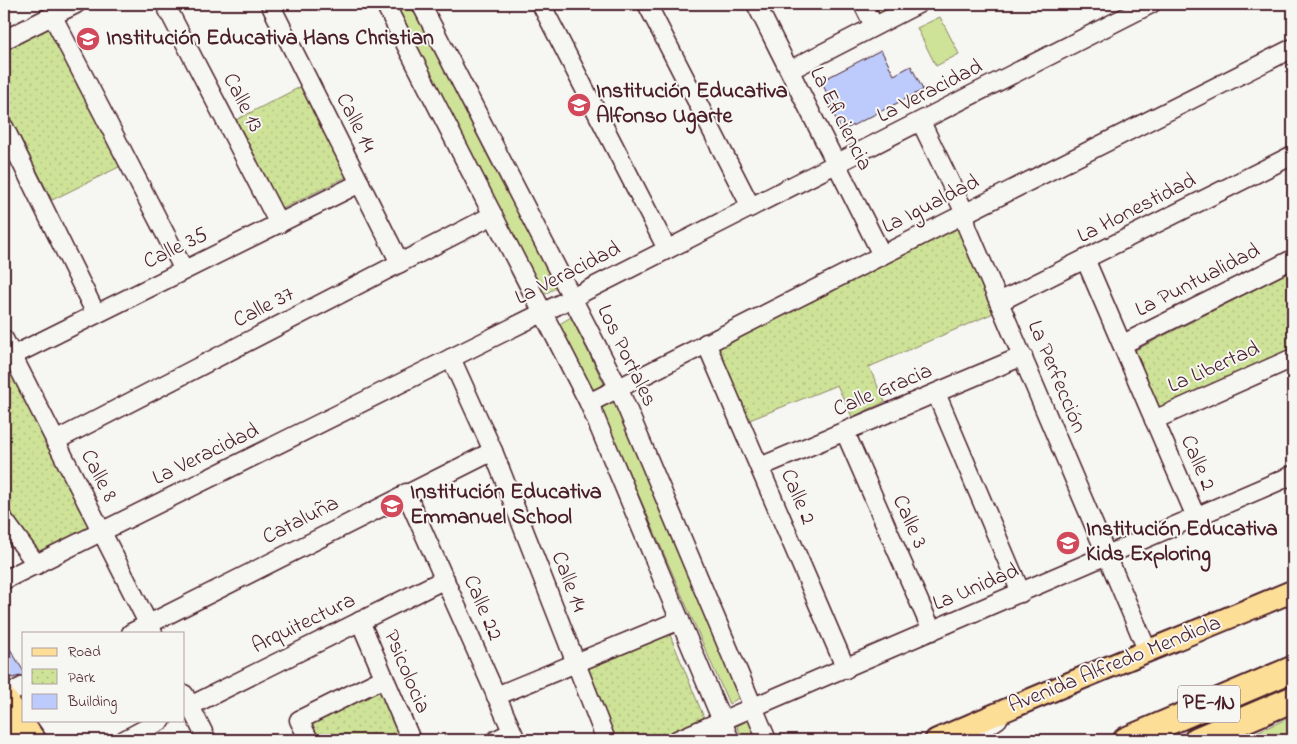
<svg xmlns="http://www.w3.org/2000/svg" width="1297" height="744" viewBox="0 0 1297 744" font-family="'Indie Flower',sans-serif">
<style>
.green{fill:#cee398;stroke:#8c8162}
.park{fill:url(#park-dots);stroke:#8c8162}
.building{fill:#bdcbfc;stroke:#4a1f2b}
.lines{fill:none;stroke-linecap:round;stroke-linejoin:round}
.minor-casing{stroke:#4a1f2b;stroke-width:21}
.major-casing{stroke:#4a1f2b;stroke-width:25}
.highway-casing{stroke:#4a1f2b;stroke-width:29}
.minor{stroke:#f6f6f2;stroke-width:18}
.major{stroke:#fdde96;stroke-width:21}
.highway{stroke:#fdde96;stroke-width:25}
.labels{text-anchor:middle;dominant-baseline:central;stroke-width:4;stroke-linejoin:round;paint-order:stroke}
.shield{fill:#f6f6f2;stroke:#7e6067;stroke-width:1}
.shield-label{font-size:21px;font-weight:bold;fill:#4a1f2b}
.poi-label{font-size:22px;font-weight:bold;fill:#4a1f2b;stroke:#f6f6f2;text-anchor:start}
.street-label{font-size:22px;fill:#4a1f2b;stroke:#f6f6f2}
</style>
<defs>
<pattern id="park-dots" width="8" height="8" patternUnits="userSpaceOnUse" patternTransform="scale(1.25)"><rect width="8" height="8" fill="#cee398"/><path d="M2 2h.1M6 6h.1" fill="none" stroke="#b2c283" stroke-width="1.8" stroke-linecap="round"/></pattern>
</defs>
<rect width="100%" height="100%" fill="#f6f6f2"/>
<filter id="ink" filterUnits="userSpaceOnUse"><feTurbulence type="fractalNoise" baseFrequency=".02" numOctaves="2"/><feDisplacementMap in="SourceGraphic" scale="10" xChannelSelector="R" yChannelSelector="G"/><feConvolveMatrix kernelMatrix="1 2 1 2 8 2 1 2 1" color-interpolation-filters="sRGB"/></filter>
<g filter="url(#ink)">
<g class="green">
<path d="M396 4H412L556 288 542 295Z"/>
<path d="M940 17 959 54 936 66 917 28Z"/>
<path d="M571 317 605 386 591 395 558 325Z"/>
<path d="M615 398 743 695 729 704 600 406Z"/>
<path d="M1293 716V740H1239Z"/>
<path d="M748 720 752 721 760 740H743L737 726Z"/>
</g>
<g class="park">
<path d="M871 4H904L878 17Z"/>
<path d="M48 22 125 164 52 200 4 106V45Z"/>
<path d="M304 85 350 175 282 209 236 120Z"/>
<path d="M958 221 996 312 869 367 885 402 852 417 837 385 747 421 715 348Z"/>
<path d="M1293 270V352L1157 412 1132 352Z"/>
<path d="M4 350 92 525 37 555 4 511Z"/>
<path d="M668 630 705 720 654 740H616L587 665Z"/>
<path d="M383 682 407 740H313L304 721Z"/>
</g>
<g class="building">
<path d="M881 50 894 75 911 66 923 90 842 131 830 107 833 106 821 81Z"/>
<path d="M4 639 24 672V675L12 678 4 671Z"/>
</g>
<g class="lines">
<g class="minor-casing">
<g id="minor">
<path d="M165 4 279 224"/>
<path d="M270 4 400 263"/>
<path d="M385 4 589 403 730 740"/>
<path d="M421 4 618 387 767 740"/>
<path d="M541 4 667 249"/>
<path d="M647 4 751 207"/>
<path d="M756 4 882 255"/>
<path d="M863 4 874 26"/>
<path d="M52 15 184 270"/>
<path d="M4 40 76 4"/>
<path d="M790 70 918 4"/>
<path d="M921 122 965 213 967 227 1148 652"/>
<path d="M4 127 96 314"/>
<path d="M1086 261 1196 517"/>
<path d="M999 302 1293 155"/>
<path d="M4 339 153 633"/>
<path d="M706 343 846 669"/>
<path d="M1123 344 1293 259"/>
<path d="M12 356 360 183"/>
<path d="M451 358 493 451 606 740"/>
<path d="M936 393 1021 593"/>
<path d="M589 403 1293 48"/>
<path d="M1154 420 1293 358"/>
<path d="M845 432 932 631"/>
<path d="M55 441 493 215"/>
<path d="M760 467 1023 356"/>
<path d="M406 493 516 740"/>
<path d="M4 520 37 565"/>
<path d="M4 580 544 312 1151 4"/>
<path d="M360 621 411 740"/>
<path d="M131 633 493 451"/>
<path d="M184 694 207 740"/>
<path d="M4 696 24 686"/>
<path d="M496 696 680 620"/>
<path d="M184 709 445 579"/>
<path d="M124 740 162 720"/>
<path d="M309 740 299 720 384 678"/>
<path d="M496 740 512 732"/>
<path d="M677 740 1293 475"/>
<path d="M967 740 998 719"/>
</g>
</g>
<g class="major-casing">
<g id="major">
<path d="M4 696 35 740"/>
<path d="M4 725 15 740"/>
<path d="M936 740C1054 688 1174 641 1293 591"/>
</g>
</g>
<g class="highway-casing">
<g id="highway">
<path d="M1126 740 1293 669"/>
<path d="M1197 740 1293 699"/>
</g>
</g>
<use href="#minor" class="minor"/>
<use href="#major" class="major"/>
<use href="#highway" class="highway"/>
</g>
</g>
<defs>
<g id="school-disc" transform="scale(1.25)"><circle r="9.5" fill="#d1495b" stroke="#f6f6f2"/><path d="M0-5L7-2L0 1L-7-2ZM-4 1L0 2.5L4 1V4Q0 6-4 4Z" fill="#fff"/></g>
</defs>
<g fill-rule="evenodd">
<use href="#school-disc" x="88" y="39"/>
<use href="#school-disc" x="579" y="105"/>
<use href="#school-disc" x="392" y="506"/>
<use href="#school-disc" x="1068" y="543"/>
</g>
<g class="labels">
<rect class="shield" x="1178" y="685.5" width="62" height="37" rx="4"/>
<g class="shield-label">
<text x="1209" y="704">PE-1N</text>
</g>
<g class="poi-label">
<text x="106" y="39">Institución Educativa Hans Christian</text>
<text x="596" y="92">Institución Educativa<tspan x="596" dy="25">Alfonso Ugarte</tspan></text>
<text x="410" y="493">Institución Educativa<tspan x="410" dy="25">Emmanuel School</tspan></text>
<text x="1086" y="530">Institución Educativa<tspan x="1086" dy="25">Kids Exploring</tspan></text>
</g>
<g class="street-label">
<text transform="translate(930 92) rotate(-27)">La Veracidad</text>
<text transform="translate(242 103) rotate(63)">Calle 13</text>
<text transform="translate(840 119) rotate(63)">La Eficiencia</text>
<text transform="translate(355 123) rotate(63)">Calle 14</text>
<text transform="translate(931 205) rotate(-27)">La Igualdad</text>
<text transform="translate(1137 209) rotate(-27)">La Honestidad</text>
<text transform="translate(176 249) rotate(-26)">Calle 35</text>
<text transform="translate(568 274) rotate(-27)">La Veracidad</text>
<text transform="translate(1198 281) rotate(-27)">La Puntualidad</text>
<text transform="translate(264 308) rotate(-27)">Calle 37</text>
<text transform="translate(626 356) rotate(64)">Los Portales</text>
<text transform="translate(1214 368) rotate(-24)">La Libertad</text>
<text transform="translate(1056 377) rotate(67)">La Perfección</text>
<text transform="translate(883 391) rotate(-23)">Calle Gracia</text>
<text transform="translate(206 455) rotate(-26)">La Veracidad</text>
<text transform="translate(1197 463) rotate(67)">Calle 2</text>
<text transform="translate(98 476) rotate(63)">Calle 8</text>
<text transform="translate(797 497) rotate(67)">Calle 2</text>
<text transform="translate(301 521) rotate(-27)">Cataluña</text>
<text transform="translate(909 522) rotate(66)">Calle 3</text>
<text transform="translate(568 582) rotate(69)">Calle 14</text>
<text transform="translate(976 588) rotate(-23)">La Unidad</text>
<text transform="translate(482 608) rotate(67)">Calle 22</text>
<text transform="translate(304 624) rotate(-26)">Arquitectura</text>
<text transform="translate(1115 665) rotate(-22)">Avenida Alfredo Mendiola</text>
<text transform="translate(406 672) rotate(67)">Psicolocia</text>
</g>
</g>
<rect width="1297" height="744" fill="none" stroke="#f6f6f2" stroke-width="20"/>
<rect x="10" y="10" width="1277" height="724" fill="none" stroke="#4a1f2b" stroke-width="2" filter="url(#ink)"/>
<rect x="22" y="632" width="162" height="90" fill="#f6f6f2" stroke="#b1a0a2"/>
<rect x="32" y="648" width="25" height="8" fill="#fdde96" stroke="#b1a0a2"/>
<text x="68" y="656" font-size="15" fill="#4a1f2b">Road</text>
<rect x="32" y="669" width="25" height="15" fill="url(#park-dots)" stroke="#b1a0a2"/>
<text x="68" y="682" font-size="15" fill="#4a1f2b">Park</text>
<rect x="32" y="694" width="25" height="15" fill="#bdcbfc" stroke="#b1a0a2"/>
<text x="68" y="706" font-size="15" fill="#4a1f2b">Building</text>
</svg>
